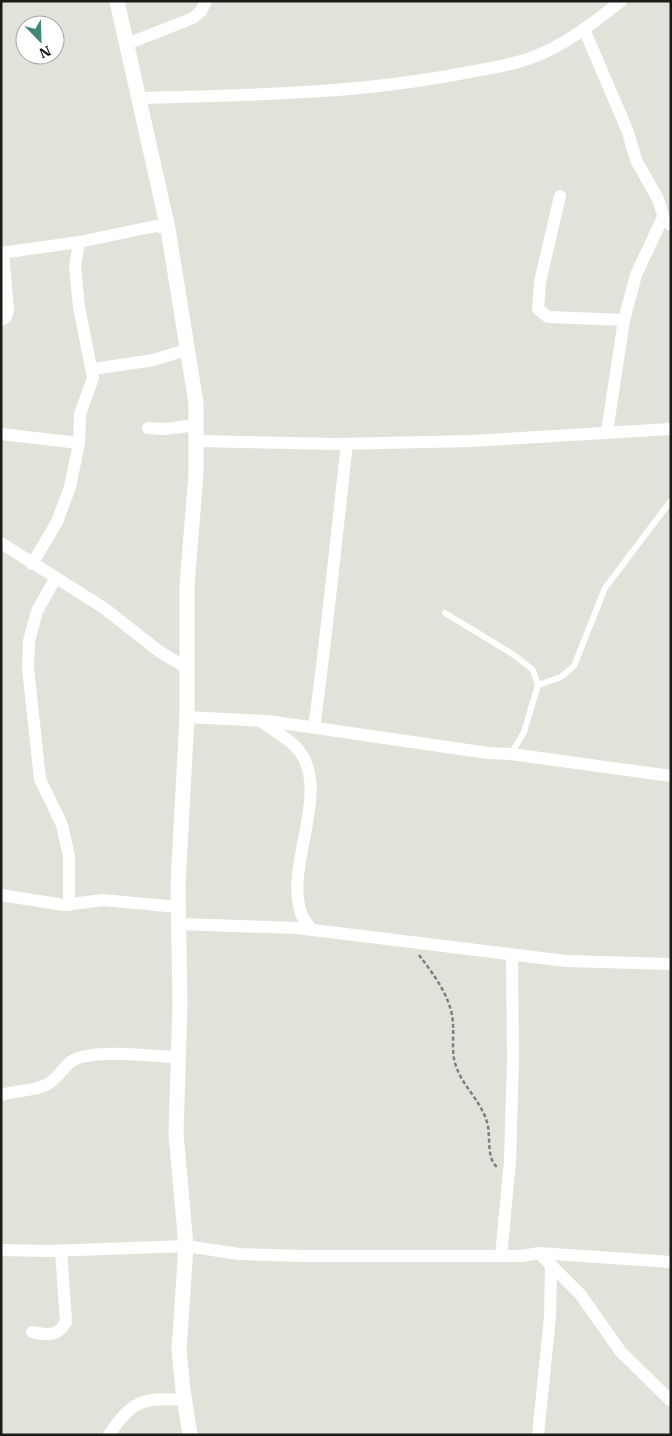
<svg xmlns="http://www.w3.org/2000/svg" width="672" height="1436" viewBox="0 0 672 1436" font-family="'IBM Plex Serif',serif">
<style>
.lines{fill:none;stroke-linecap:round;stroke-linejoin:round}
.path{stroke:#7f7e78;stroke-width:2.5;stroke-dasharray:4 2.5;stroke-linecap:butt}
.service{stroke:#fff;stroke-width:6}
.minor{stroke:#fff;stroke-width:12}
.tertiary{stroke:#fff;stroke-width:15}
</style>
<rect width="100%" height="100%" fill="#e3e2da"/>
<g class="lines">
<path class="path" d="M419 955C434 975 452 998 453 1024 454 1037 451 1053 456 1066 462 1085 479 1099 486 1119 492 1133 485 1157 497 1167"/>
<g class="service">
<path d="M445 613 514 655 533 670 538 685 524 732 511 754"/>
<path d="M538 685 561 677 574 666 605 588 670 502"/>
</g>
<g class="minor">
<path d="M584 29 628 132 636 160 658 199 665 221 671 225"/>
<path d="M127 44 193 18 201 11 206 1"/>
<path d="M139 98C248 95 357 94 464 73 491 68 520 64 545 52 573 39 597 20 621 1"/>
<path d="M560 196 540 282 538 309 548 317 624 320"/>
<path d="M1 253 79 242 156 226 168 229"/>
<path d="M1 320 6 317 8 310 3 253"/>
<path d="M93 369 154 360 188 349"/>
<path d="M148 428 164 429 197 425"/>
<path d="M607 432 624 320 636 275 663 217"/>
<path d="M1 434 79 443"/>
<path d="M197 441 338 444 471 441 671 429"/>
<path d="M1 543 104 608 160 652 187 668"/>
<path d="M32 564 57 522 70 487 79 443 80 414 93 378 79 307 75 267 79 242"/>
<path d="M55 579 37 611 29 641 28 668 40 779 62 825 69 856V905"/>
<path d="M187 717 268 721 488 753 511 754 671 776"/>
<path d="M262 722C273 730 286 737 296 747 334 788 284 864 301 913 303 919 308 924 311 929"/>
<path d="M314 728C327 634 336 539 347 444"/>
<path d="M1 895 64 905 103 900 178 907"/>
<path d="M178 924 297 928 566 961 671 964"/>
<path d="M1 1095C16 1090 31 1092 46 1085 61 1078 63 1062 81 1057 112 1050 146 1056 177 1057"/>
<path d="M1 1250 49 1251 186 1246 239 1254 301 1256H522L539 1253 671 1262"/>
<path d="M539 1253 580 1294 621 1352 671 1401"/>
<path d="M501 1256 510 1161 513 1060 512 955"/>
<path d="M32 1332C47 1335 58 1337 66 1322L61 1251"/>
<path d="M109 1435C131 1400 145 1397 184 1400"/>
<path d="M538 1435 550 1317 551 1266"/>
</g>
<path class="tertiary" d="M117 1 168 229 196 403V474L187 585V717L178 884 180 1005 176 1134 186 1246 179 1350 183 1390 190 1435"/>
</g>
<rect width="672" height="1436" fill="none" stroke="#1c1b18" stroke-width="5"/>
<g transform="translate(40 40) rotate(157)"><circle r="24" fill="#ffffff" stroke="#a4a4a3"/>
<path d="M0-4L9 19L0 12L-9 19Z" fill="#40857a"/>
<text y="-8" font-size="14" font-weight="bold" text-anchor="middle" fill="#1c1b18">N</text>
</g>
</svg>
